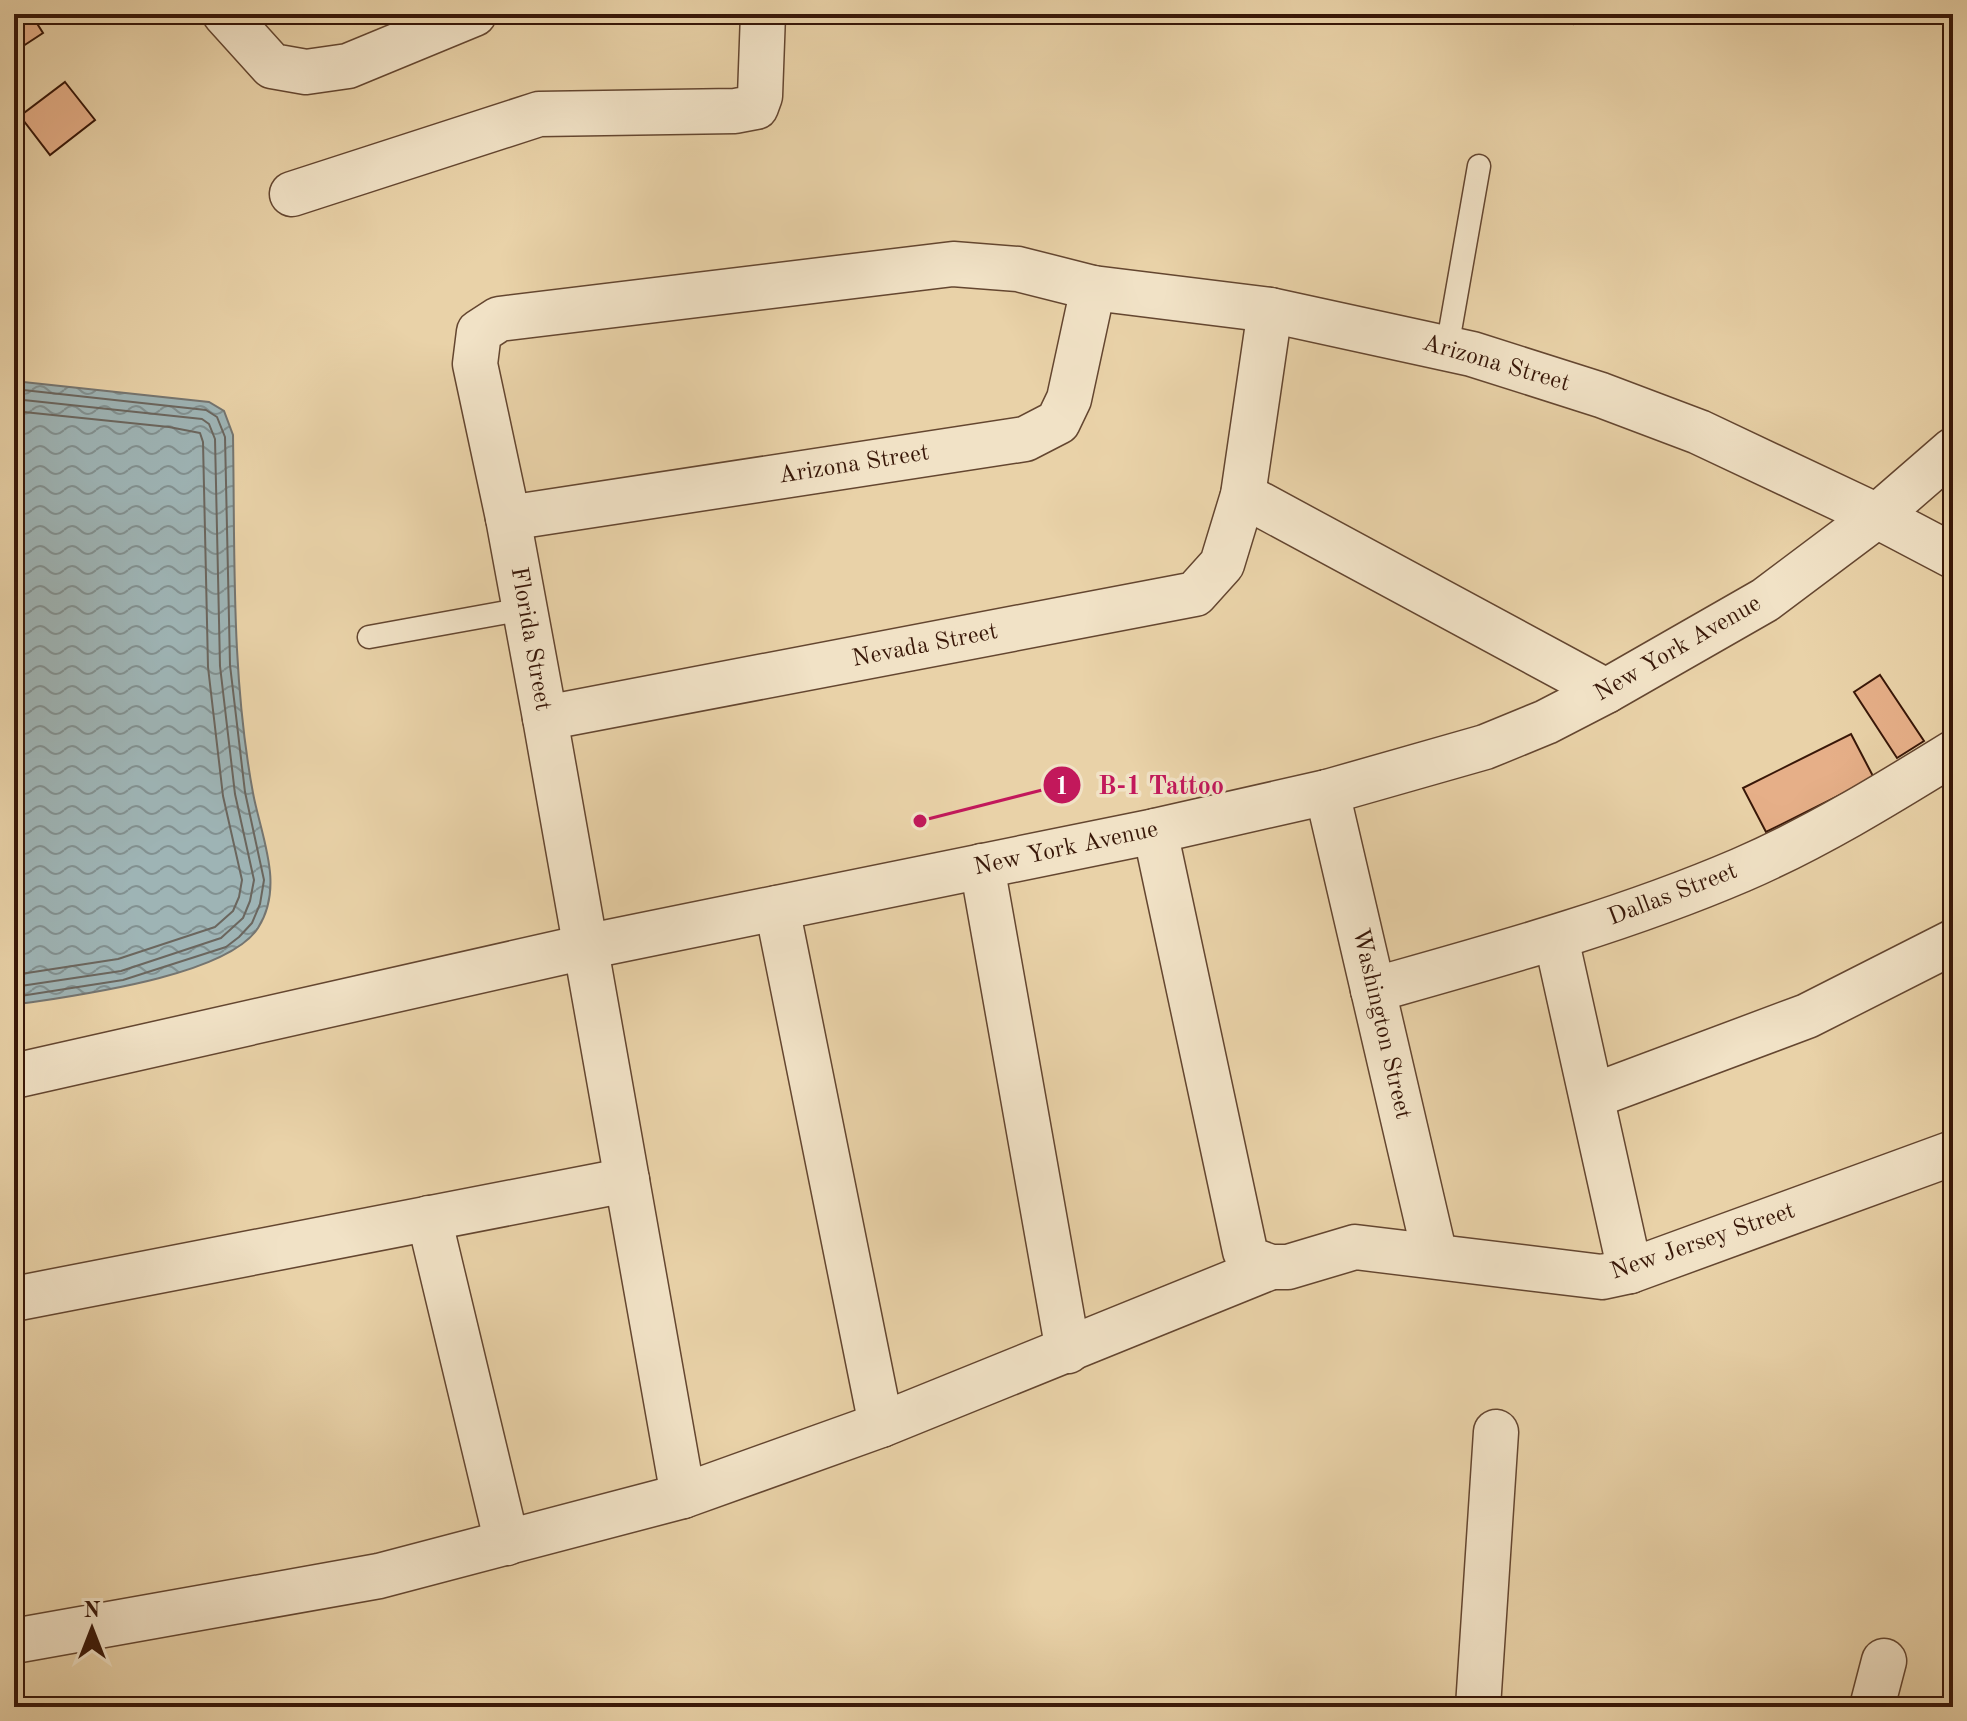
<svg xmlns="http://www.w3.org/2000/svg" width="1967" height="1721" viewBox="0 0 1967 1721" font-family="'Old Standard TT',serif">
<style>
.water{fill:url(#water-waves);stroke:#757570;stroke-width:2}
.lines{fill:none;stroke-linecap:round;stroke-linejoin:round}
.shore{stroke:#6b665e;stroke-width:2}
.building{fill:#e6af88;stroke:#381708;stroke-width:2}
.service-casing{stroke:#644630;stroke-width:25}
.minor-casing{stroke:#644630;stroke-width:47}
.service{stroke:#f1e2c6;stroke-width:22}
.minor{stroke:#f1e2c6;stroke-width:44}
.labels{text-anchor:middle;dominant-baseline:central;stroke-width:7;stroke-linejoin:round;paint-order:stroke}
.street-label{font-size:24px;fill:#381708;stroke:#f1e2c6}
.leader{fill:none;stroke:#c2185b;stroke-width:3}
.callout-dot{fill:#c2185b;stroke:#f1e2c6;stroke-width:3}
.mark-label{font-size:24px;text-anchor:middle;font-weight:bold;fill:#fff}
.callout-label{font-size:26px;text-anchor:middle;font-weight:bold;fill:#c2185b;stroke:#f1e2c6;stroke-width:7;stroke-linejoin:round;paint-order:stroke}
</style>
<defs>
<pattern id="water-waves" width="16" height="10" patternUnits="userSpaceOnUse" patternTransform="scale(2)"><rect width="16" height="10" fill="#9eb4b5"/><path d="M0 5q4-4 8 0t8 0" fill="none" stroke="#829191"/></pattern>
</defs>
<rect width="100%" height="100%" fill="#e9d2a8"/>
<filter id="stains"><feTurbulence type="fractalNoise" baseFrequency=".0025" numOctaves="4"/><feColorMatrix values="0 0 0 0 .2 0 0 0 0 .09 0 0 0 0 .02 0 0 0 .5 -.17"/></filter>
<radialGradient id="worn" r=".72"><stop offset=".6" stop-color="#630" stop-opacity="0"/><stop offset="1" stop-color="#630" stop-opacity=".3"/></radialGradient>
<path class="water" d="M14 381 209 402 224 411 233 435C235 554 231 675 253 793 261 836 285 886 258 928 226 977 71 996 14 1005Z"/>
<g class="lines">
<g class="shore">
<path d="M14 389 206 410 217 417 225 437 230 665 245 792 264 880 260 904 252 923 239 937 226 947 123 980 14 997"/>
<path d="M14 399 202 419 209 424 215 439 220 666 235 794 254 880 250 901 243 918 221 938 121 971 14 987"/>
<path d="M14 411 169 427 200 433 203 442 208 667 223 796 242 880 239 897 233 911 215 927 118 959 14 975"/>
</g>
</g>
<g class="building">
<path d="M14 14H31L43 33 14 52Z"/>
<path d="M1548 14H1577L1573 24Z"/>
<path d="M65 82 95 120 50 155 20 116Z"/>
<path d="M1880 675 1924 741 1897 758 1854 692Z"/>
<path d="M1851 734 1874 778 1766 832 1743 788Z"/>
</g>
<g class="lines">
<g class="service-casing">
<g id="service">
<path d="M1447 348 1479 166"/>
<path d="M369 637 524 609"/>
</g>
</g>
<g class="minor-casing">
<g id="minor">
<path d="M225 14 272 66 306 72 348 66 474 14"/>
<path d="M292 194 539 114 735 111 756 107 760 96 763 14"/>
<path d="M1243 495 1606 691"/>
<path d="M508 518 1025 439 1058 422 1069 399 1093 288"/>
<path d="M545 718 1195 594 1222 564 1243 495 1270 310"/>
<path d="M1327 792 1435 1256"/>
<path d="M1155 831 1245 1251 1249 1259 1271 1267H1288L1355 1247 1602 1277 1630 1271 1953 1153"/>
<path d="M982 866 1068 1351"/>
<path d="M777 908 881 1425"/>
<path d="M1556 938 1630 1271"/>
<path d="M1373 990C1497 955 1622 921 1741 870 1815 838 1885 795 1953 753"/>
<path d="M14 1076 585 947 1155 831 1327 792 1485 747 1546 722 1606 691 1765 600 1877 516 1953 450"/>
<path d="M1593 1096 1807 1016 1953 942"/>
<path d="M429 1218 507 1543"/>
<path d="M14 1299 627 1180"/>
<path d="M683 1496 545 718 508 518 475 364 479 332 499 319 953 264 1018 269 1093 288 1270 310 1472 354 1601 395 1699 432 1877 516 1953 556"/>
<path d="M14 1641 379 1576 683 1496 881 1425 1271 1267"/>
<path d="M1478 1707 1496 1432"/>
<path d="M1872 1707 1884 1661"/>
</g>
</g>
<use href="#service" class="service"/>
<use href="#minor" class="minor"/>
</g>
<g class="labels">
<g class="street-label">
<text transform="translate(1496 364) rotate(16)">Arizona Street</text>
<text transform="translate(854 465) rotate(-9)">Arizona Street</text>
<text transform="translate(530 639) rotate(80)">Florida Street</text>
<text transform="translate(925 646) rotate(-11)">Nevada Street</text>
<text transform="translate(1678 649) rotate(-30)">New York Avenue</text>
<text transform="translate(1066 849) rotate(-12)">New York Avenue</text>
<text transform="translate(1673 895) rotate(-21)">Dallas Street</text>
<text transform="translate(1381 1024) rotate(77)">Washington Street</text>
<text transform="translate(1703 1242) rotate(-19)">New Jersey Street</text>
</g>
</g>
<path class="leader" d="M920 821L1062 785"/>
<g class="callout-dot">
<circle cx="920" cy="821" r="8"/>
<circle cx="1062" cy="785" r="20"/>
</g>
<g class="mark-label">
<text x="1062" y="794">1</text>
</g>
<g class="callout-label">
<text x="1161" y="794">B-1 Tattoo</text>
</g>
<rect width="1967" height="1721" fill="none" stroke="#e9d2a8" stroke-width="48"/>
<rect x="16" y="16" width="1935" height="1689" fill="none" stroke="#381708" stroke-width="4"/>
<rect x="24" y="24" width="1919" height="1673" fill="none" stroke="#381708" stroke-width="2"/>
<g transform="translate(92 1629)" stroke="#f1e2c6" stroke-width="6" paint-order="stroke">
<path d="M0-6L14 30L0 20L-14 30Z" fill="#381708"/>
<text y="-12" font-size="22" font-weight="bold" text-anchor="middle" fill="#381708">N</text>
</g>
<rect width="100%" height="100%" filter="url(#stains)"/>
<rect width="100%" height="100%" fill="url(#worn)"/>
</svg>
